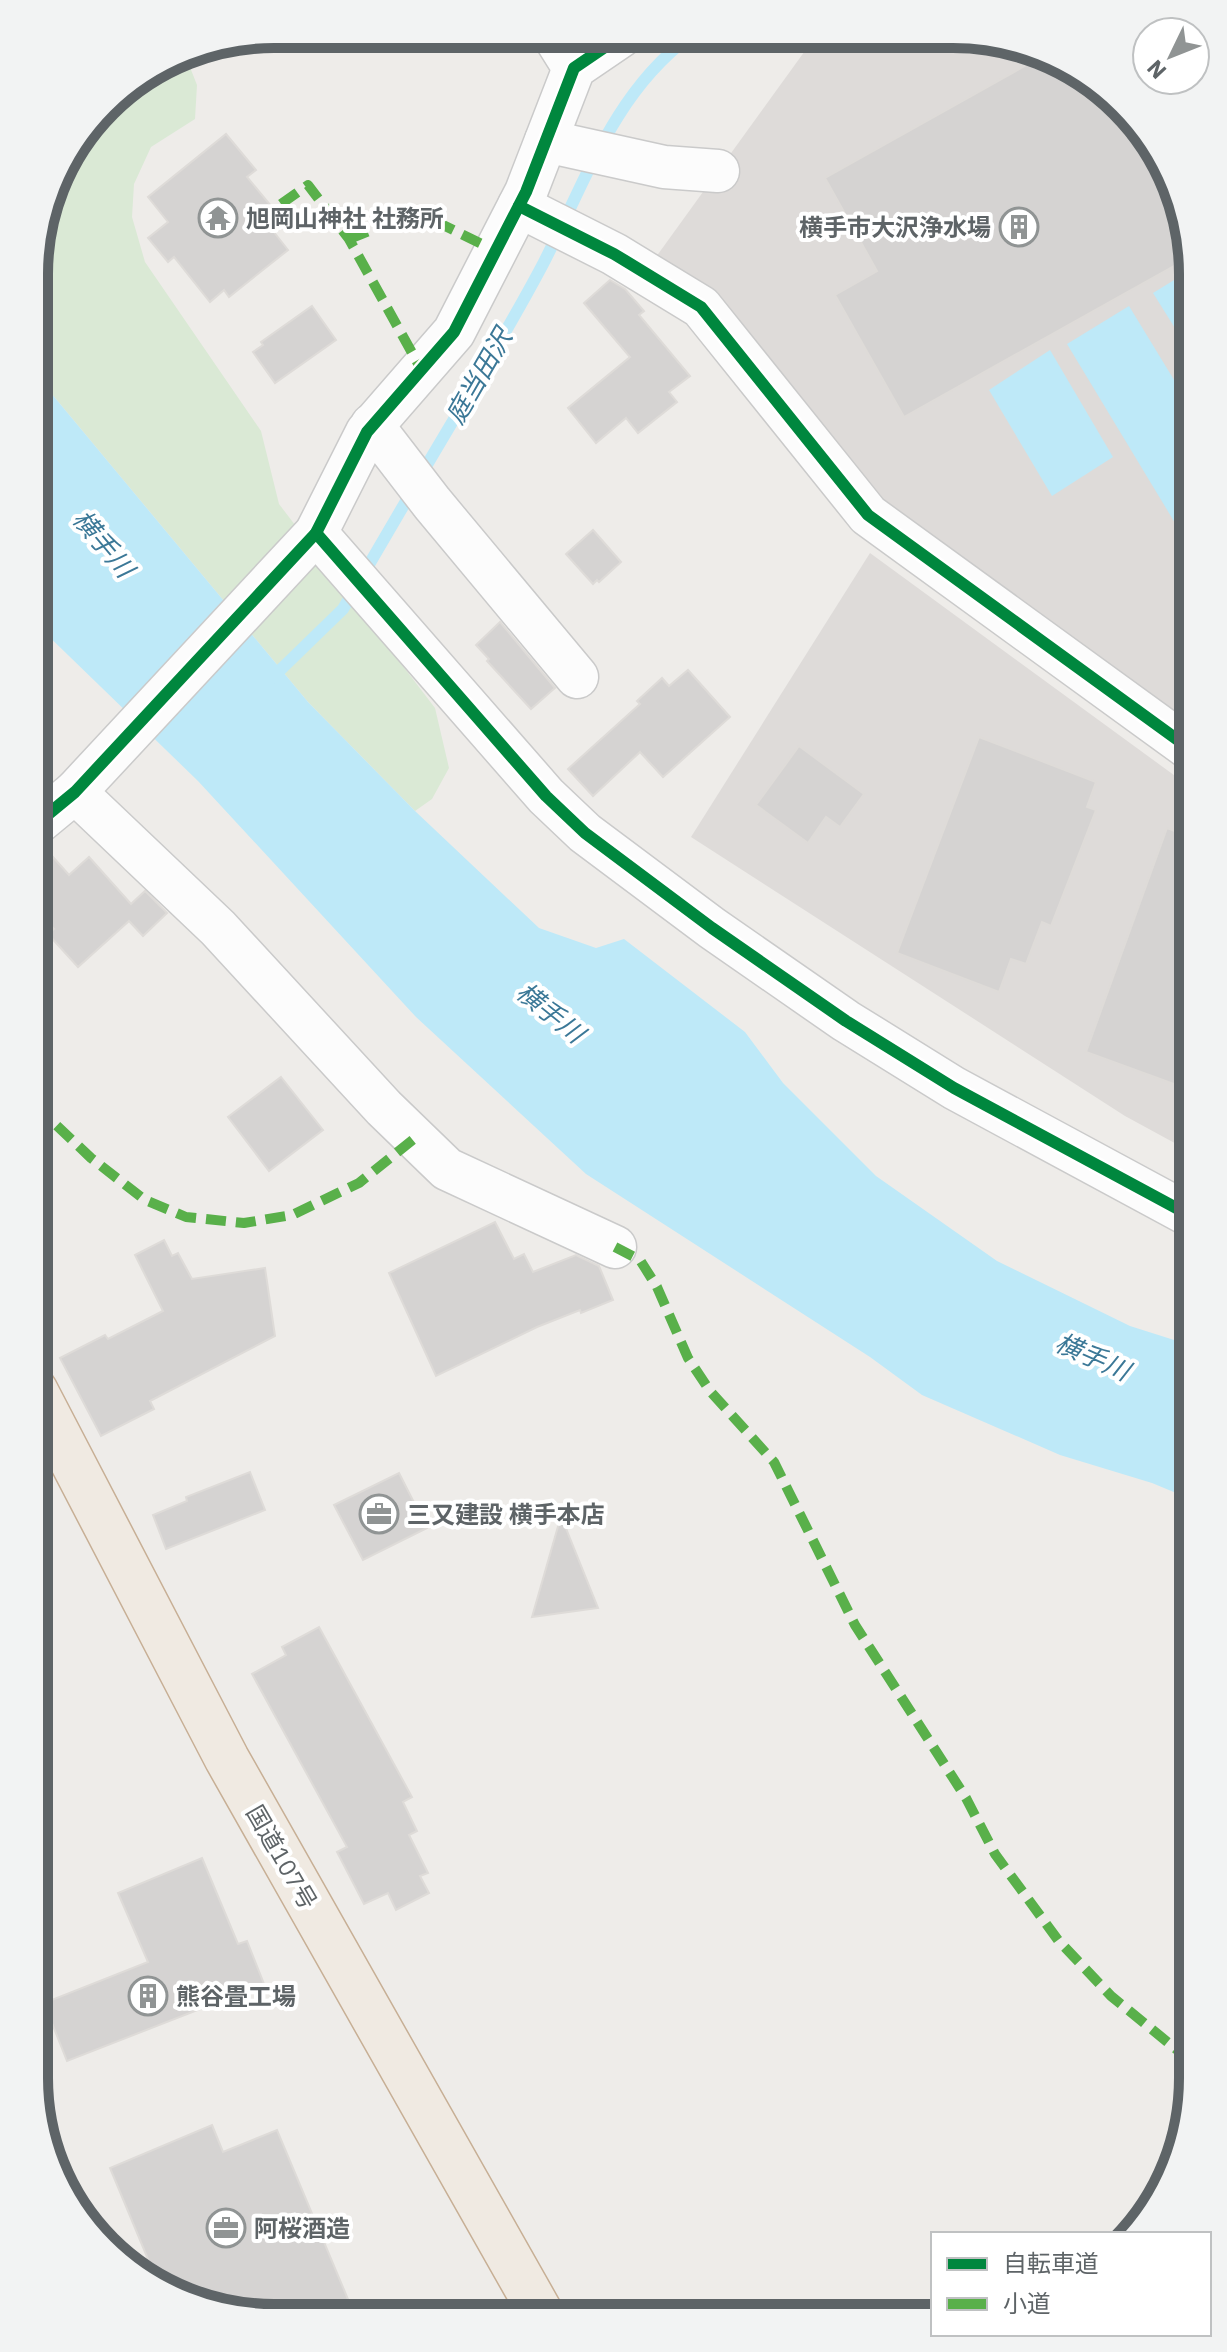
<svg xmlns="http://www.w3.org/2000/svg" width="1227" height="2352" viewBox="0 0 1227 2352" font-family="'IBM Plex Sans','Noto Sans JP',sans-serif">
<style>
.industrial{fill:#dedbd9}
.green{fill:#dae9d5}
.water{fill:#bee9f8}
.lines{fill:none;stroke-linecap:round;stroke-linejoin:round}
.stream{stroke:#bee9f8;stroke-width:12}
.building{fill:#d5d3d2;stroke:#dedbd8;stroke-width:2}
.minor-casing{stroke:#cacaca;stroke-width:45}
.highway-casing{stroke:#c7af95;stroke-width:47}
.minor{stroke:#fcfcfc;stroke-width:42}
.highway{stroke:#f0eae2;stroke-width:44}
.rail-casing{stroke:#e3e4e3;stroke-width:9}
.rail{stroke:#fff;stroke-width:6;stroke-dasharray:18;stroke-linecap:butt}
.quiet{stroke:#59b04a;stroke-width:10;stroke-dasharray:20 10;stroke-linecap:butt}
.cycleway-casing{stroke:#fff;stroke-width:17}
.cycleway{stroke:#00873e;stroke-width:12}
.labels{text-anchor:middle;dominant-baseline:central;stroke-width:8;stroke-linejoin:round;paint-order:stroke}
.poi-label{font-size:24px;font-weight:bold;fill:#5e6467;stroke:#fff;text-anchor:start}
.street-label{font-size:24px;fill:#5e6467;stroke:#fff}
.water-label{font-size:26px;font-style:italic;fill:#3b7897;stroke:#fff}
.rim{fill:none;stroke:#5e6467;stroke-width:10}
</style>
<rect width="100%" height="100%" fill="#eeece9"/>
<g class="industrial">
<path d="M815 37 999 39 1111 93 1180 197 1193 274V726L880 503 656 257Z"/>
<path d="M870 553 1193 789V1153L1125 1116 691 837Z"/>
</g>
<path class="green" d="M184 52 197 85 195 119 151 147 134 184 132 217 145 262 261 431 279 504 435 708 449 768 432 799 415 811 308 702 36 375V243L59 168 115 94Z"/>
<g class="water">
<path d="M1192 269 1193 274V357L1153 293Z"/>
<path d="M1129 306 1193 411V512L1175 523 1067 344Z"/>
<path d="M1050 350 1113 457 1052 496 989 390Z"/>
<path d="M36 375 308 702 415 811 539 928 596 948 624 939 745 1032 783 1083 876 1176 997 1261 1130 1326 1193 1346V1500L1152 1483 1060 1455 922 1395 870 1357 586 1174 416 1017 198 781 36 624Z"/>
</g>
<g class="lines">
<g class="stream">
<path d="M421 475C462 405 505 336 543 264 585 183 613 94 689 37"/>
<path d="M271 679 343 609 412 491"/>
</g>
</g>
<g class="building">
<path d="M1039 58 1099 88 1127 137 1137 132 1180 197 1190 257 904 417 835 295 877 271 825 178Z"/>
<path d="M226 134 256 170 247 177 277 213 266 222 288 250 229 297 224 290 210 302 174 257 168 262 148 238 168 222 148 197Z"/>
<path d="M610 280 625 289 644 311 639 315 690 376 669 392 677 402 638 433 626 418 596 443 568 408 630 357 584 303Z"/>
<path d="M312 306 336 340 275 383 253 352 263 345 261 342Z"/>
<path d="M593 530 621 562 599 582 597 580 593 584 566 554Z"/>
<path d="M500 622 555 688 531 709 487 661 489 659 476 645Z"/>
<path d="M688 670 730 717 663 777 640 752 593 796 568 769 640 704 637 701 662 678 669 686Z"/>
<path d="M979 737 1096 782 1087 807 1096 810 1051 926 1042 922 1026 964 1011 959 999 992 897 953Z"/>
<path d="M799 746 864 794 840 827 826 817 808 843 756 805Z"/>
<path d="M1167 828 1193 838V1091L1086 1052Z"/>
<path d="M44 847 69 875 89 857 131 904 145 891 167 913 143 936 129 921 78 967 48 934 54 929 35 907V848Z"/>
<path d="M281 1077 323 1130 269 1171 228 1117Z"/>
<path d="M495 1222 514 1259 524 1254 533 1272 576 1255 599 1266 613 1300 581 1313 580 1310 537 1327 436 1376 389 1273Z"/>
<path d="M164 1240 172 1256 178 1253 192 1279 265 1268 275 1336 150 1401 154 1409 101 1436 60 1358 105 1335 108 1339 163 1311 135 1255Z"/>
<path d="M250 1472 265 1510 166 1549 153 1515 187 1501 186 1497Z"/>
<path d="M399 1473 427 1528 363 1560 334 1505Z"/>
<path d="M561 1516 598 1608 532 1617Z"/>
<path d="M319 1627 412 1797 403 1802 417 1831 409 1835 428 1873 420 1876 429 1893 396 1910 388 1893 364 1904 337 1852 347 1847 252 1674 286 1655 282 1647Z"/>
<path d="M202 1858 238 1944 247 1941 264 1984 67 2061 44 2003 148 1962 118 1893Z"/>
<path d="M212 2125 223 2152 277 2130 355 2316H242L168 2293 160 2288 110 2168Z"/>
</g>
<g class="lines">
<g class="minor-casing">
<g id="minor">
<path d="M554 36 574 68"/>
<path d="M546 141 664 167 718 171"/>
<path d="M519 206 614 254 701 307 868 515 1193 751"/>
<path d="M372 425 432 503 577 677"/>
<path d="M316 533 546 796 585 833 712 928 846 1021 954 1088 1193 1217"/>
<path d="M75 792 218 928 384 1108 447 1169 615 1247"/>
<path d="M35 825 75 792 316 533 367 432 454 332 526 192 574 68 621 36"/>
</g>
</g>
<g class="highway-casing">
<path id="highway" d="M35 1390 227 1759 543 2317"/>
</g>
<use href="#minor" class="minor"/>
<use href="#highway" class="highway"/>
<g class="rail-casing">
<path id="rail" d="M38 2105 82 2208"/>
</g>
<use href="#rail" class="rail"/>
<g class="quiet">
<path d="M281 204 308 185 349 239 421 369"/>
<path d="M349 239 387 224 431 219 496 251"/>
<path d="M35 1105 91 1158 145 1200 186 1217 244 1223 292 1215 359 1183 415 1138"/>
<path d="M615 1247 640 1260 657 1287 688 1358 710 1391 774 1462 855 1625 966 1798 995 1854 1058 1940 1111 1996 1192 2062"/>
</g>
<g class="cycleway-casing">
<g id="cycleway">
<path d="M519 206 614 254 701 307 868 515 1193 751"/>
<path d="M316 533 546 796 585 833 712 928 846 1021 954 1088 1193 1217"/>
<path d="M35 825 75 792 316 533 367 432 454 332 526 192 574 68 621 36"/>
</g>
</g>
<use href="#cycleway" class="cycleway"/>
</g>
<defs>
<g id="temple-ring" transform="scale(2)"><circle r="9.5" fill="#fff" stroke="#909494" stroke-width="1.5"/><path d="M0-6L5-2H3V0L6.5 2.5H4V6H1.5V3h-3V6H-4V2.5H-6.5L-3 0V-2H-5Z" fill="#909494"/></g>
<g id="building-ring" transform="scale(2)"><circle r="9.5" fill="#fff" stroke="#909494" stroke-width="1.5"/><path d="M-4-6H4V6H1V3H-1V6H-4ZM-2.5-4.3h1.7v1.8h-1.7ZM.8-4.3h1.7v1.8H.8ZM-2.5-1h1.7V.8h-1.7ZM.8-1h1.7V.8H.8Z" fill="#909494"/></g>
<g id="office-ring" transform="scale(2)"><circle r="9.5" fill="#fff" stroke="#909494" stroke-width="1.5"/><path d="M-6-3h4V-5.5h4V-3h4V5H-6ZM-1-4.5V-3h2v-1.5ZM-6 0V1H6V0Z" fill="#909494"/></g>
</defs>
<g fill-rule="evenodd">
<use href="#temple-ring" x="218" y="218"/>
<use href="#building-ring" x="1019" y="227"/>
<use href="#office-ring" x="379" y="1514"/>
<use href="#building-ring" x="148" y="1996"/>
<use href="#office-ring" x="226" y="2228"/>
</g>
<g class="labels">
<g class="poi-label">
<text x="246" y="218">旭岡山神社 社務所</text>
<text x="991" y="227" text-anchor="end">横手市大沢浄水場</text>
<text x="407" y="1514">三又建設 横手本店</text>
<text x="176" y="1996">熊谷畳工場</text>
<text x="254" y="2228">阿桜酒造</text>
</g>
<g class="street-label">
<text transform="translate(282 1857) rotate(60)">国道107号</text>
</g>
<g class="water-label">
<text transform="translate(478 376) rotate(-60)">庭当田沢</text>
<text transform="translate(104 543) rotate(50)">横手川</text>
<text transform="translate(551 1012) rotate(39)">横手川</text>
<text transform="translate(1093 1356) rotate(24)">横手川</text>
</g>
</g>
<path d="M0 0H1227V2352H0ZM274 48H953A226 226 0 0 1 1179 274V2078A226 226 0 0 1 953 2304H274A226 226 0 0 1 48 2078V274A226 226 0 0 1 274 48Z" fill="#f2f3f3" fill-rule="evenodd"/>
<path class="rim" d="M274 48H953A226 226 0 0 1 1179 274V2078A226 226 0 0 1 953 2304H274A226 226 0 0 1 48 2078V274A226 226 0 0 1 274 48Z"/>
<rect x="931" y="2232" width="280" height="104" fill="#ffffff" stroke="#bfc1c2" stroke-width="2"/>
<rect x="947" y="2258" width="40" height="12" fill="#00873e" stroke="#bfc1c2" stroke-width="2"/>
<text x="1003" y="2272" font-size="24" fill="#5e6467">自転車道</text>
<rect x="947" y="2298" width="40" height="12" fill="#59b04a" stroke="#bfc1c2" stroke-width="2"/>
<text x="1003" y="2312" font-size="24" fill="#5e6467">小道</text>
<g transform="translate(1171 56) rotate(227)"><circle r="38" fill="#ffffff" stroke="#bfc1c2" stroke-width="2"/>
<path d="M0-6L14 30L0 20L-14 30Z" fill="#909494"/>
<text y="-12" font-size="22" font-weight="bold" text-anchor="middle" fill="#5e6467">N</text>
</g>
</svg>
